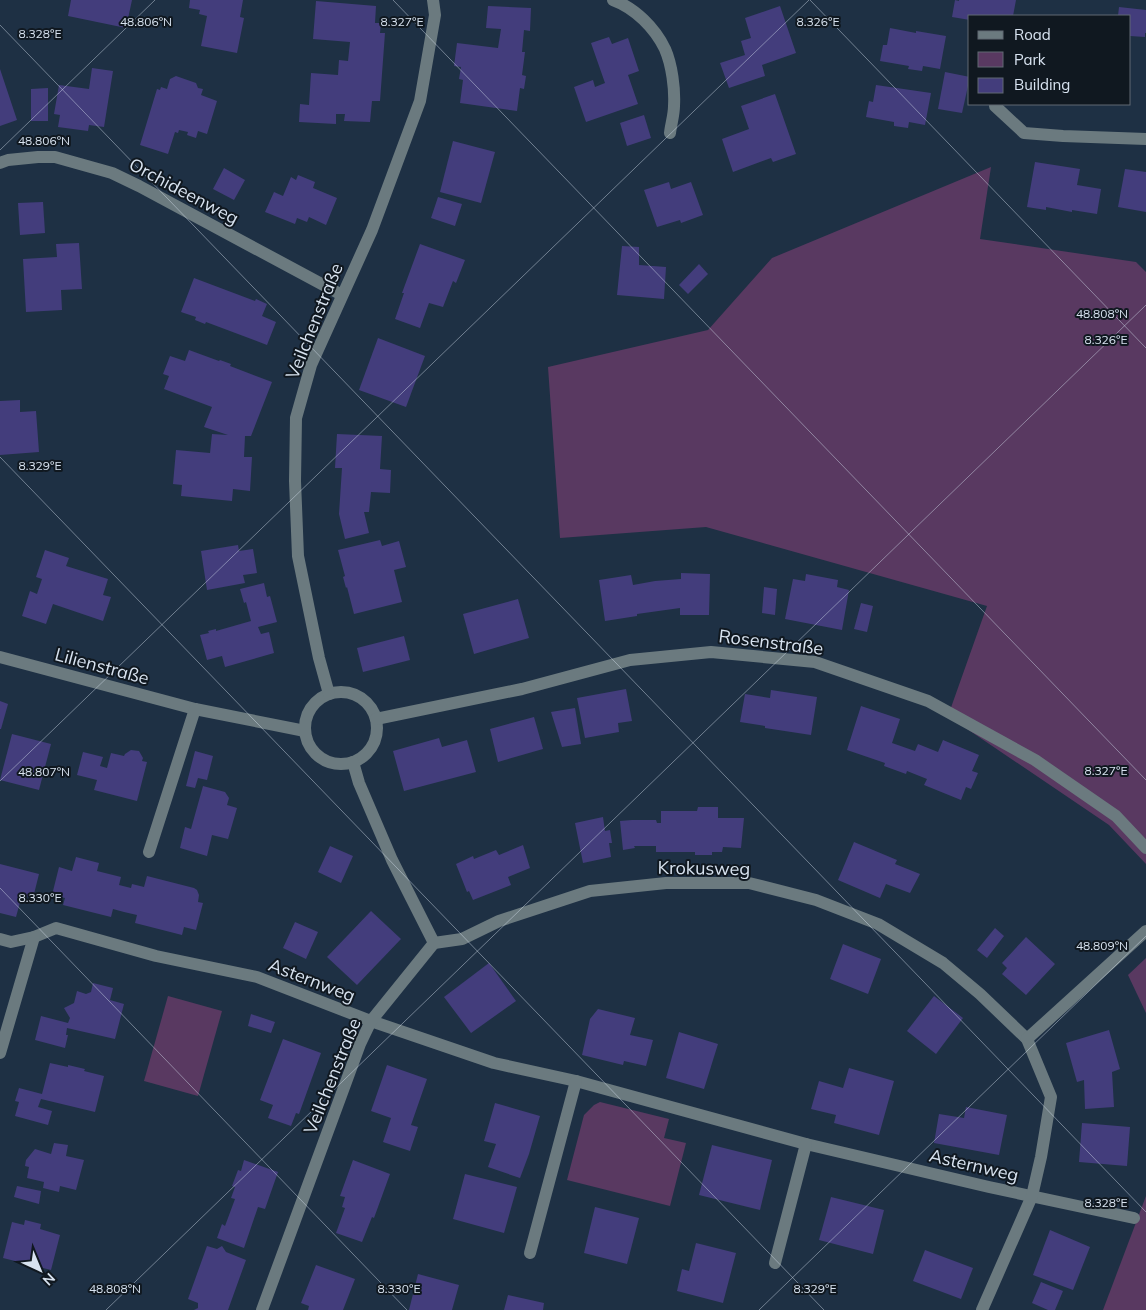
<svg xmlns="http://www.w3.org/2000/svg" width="1146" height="1310" viewBox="0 0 1146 1310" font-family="Mulish,sans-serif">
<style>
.green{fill:#593961}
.building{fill:#433d7c}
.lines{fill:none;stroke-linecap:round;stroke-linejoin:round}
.minor{stroke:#6b7a7f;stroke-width:12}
.ticks{fill:none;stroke:#d8e3f0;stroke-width:1;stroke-opacity:0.45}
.labels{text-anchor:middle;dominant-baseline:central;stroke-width:4;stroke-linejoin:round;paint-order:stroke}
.street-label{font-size:18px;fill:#d8e3f0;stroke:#101820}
.ticks-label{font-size:12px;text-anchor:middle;fill:#d8e3f0;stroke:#101820;stroke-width:4;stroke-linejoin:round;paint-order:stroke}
</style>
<rect width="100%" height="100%" fill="#1e3044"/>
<g class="green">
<path d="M991 167 980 239 1136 262 1146 272V864L1109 825 948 716 987 606 706 527 560 538 548 367 708 330 772 258Z"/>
<path d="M1146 958V1013L1128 975Z"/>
<path d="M168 996 222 1011 198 1096 144 1081Z"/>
<path d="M600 1102 669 1119 664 1138 686 1143 670 1206 567 1180 584 1115 594 1105Z"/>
<path d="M1146 1196V1310H1103Z"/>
</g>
<g class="building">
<path d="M71 0H132L126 28 68 16Z"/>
<path d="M190 0H243L240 17 244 18 237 53 201 46 207 16 199 14 200 10 189 8Z"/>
<path d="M955 0 959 1V0H1016L1013 16H970V20L952 17Z"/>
<path d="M316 1 376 6 375 23H381L380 33H385L380 101H372L370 122 344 121 345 114H336V124L299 122 300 104 309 105 311 73 338 75 339 60 348 61 350 42 313 39Z"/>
<path d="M488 6 531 8 530 31 524 30 522 52H525L522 75 526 76 524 89 520 88 517 111 460 103 463 80 459 79 461 67 454 66 457 43 498 48 501 29 486 28Z"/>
<path d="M780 6 796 53 762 65 765 76 729 88 720 63 745 55 741 41 751 38 745 18Z"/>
<path d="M1119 7 1146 10V33H1145V37L1130 36V16H1118Z"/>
<path d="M890 28 916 33V31L946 36 940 69 923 66 922 71 908 69 909 66 880 61 883 45H887Z"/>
<path d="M609 37 612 44 628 38 639 71 628 75 638 104 586 122 574 87 593 80 595 87 605 83 591 43Z"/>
<path d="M92 68 113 71 104 127 89 125 88 131 58 127 60 115 54 114 59 85 89 89Z"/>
<path d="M0 69 17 120 0 126Z"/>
<path d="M945 72 970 77 962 113 938 109Z"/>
<path d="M176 76 196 83 198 88 203 89 201 95 217 101 207 134 198 131 196 138 187 135 188 132 179 130 178 133 175 132 168 154 140 145 157 89 160 90 161 87 167 89 170 79Z"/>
<path d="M876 85 931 93 925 125 909 122 908 128 894 126V122L866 117 869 101 873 102Z"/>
<path d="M48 88V121H31V89Z"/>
<path d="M775 94 796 154 773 162 771 158 733 172 722 139 749 129 741 106Z"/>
<path d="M644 115 651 138 627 146 620 123Z"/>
<path d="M453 141 495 152 481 203 440 192Z"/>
<path d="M1035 162 1080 169 1077 185 1101 189 1097 214 1072 210V212L1046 207V210L1027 207Z"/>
<path d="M224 168 245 180 234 200 213 189Z"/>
<path d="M1125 169 1146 172V212L1118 207Z"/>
<path d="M298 175 315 182 313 188 337 198 326 225 309 217 307 222 297 218 295 224 265 212 274 192 283 196 291 177 296 180Z"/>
<path d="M669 182 671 189 691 182 703 215 681 223 680 220 657 227 644 190Z"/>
<path d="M438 197 462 204 455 226 431 218Z"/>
<path d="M43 202 45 233 20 235 18 203Z"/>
<path d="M79 243 82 289 61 290 62 310 26 312 23 259 57 257 56 244Z"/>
<path d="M420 244 465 260 456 283 453 281 443 307 429 303 420 328 395 319 404 293H402Z"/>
<path d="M622 246 639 247V265L666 267 664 299 617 295Z"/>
<path d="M699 264 708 274 688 294 679 285Z"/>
<path d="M194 278 255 301 256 299 267 304 262 316 276 322 267 345 206 322 205 324 195 320 196 317 181 312Z"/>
<path d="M378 338 425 356 406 407 359 390Z"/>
<path d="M189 350 219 361 220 360 231 364 230 366 272 382 251 436H245L244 457H252L250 491 233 489 232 501 181 496 182 485 173 484 176 450 210 453 212 434 228 435 204 427 212 407 164 389 169 376 163 374 170 356 185 361Z"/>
<path d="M20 400V412L36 411 39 452 0 455V401Z"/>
<path d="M337 434 382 436 380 469 391 470 390 493 371 492 369 512H364L369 533 345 539 339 514 342 468H335Z"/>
<path d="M380 540 382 546 399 541 406 567 394 570 402 602 354 614 347 587 346 588 343 577 345 576 338 550Z"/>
<path d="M238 545 239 551 253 549 257 573 243 575 245 583 207 590 201 551Z"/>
<path d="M45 550 69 558 66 566 108 579 103 595 111 597 103 621 53 604 46 624 22 616 30 591 37 594 42 579 36 577Z"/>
<path d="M681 573 710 574 709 615H680V608L637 614V616L605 621 599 580 631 575 633 585 655 581 681 579Z"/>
<path d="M806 574 838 580 837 587 849 590 842 630 785 619 793 579 805 581Z"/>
<path d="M264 583 267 597 270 596 277 622 258 627 261 634 269 632 274 653 225 667 222 656 207 660 200 635 209 633 208 631 216 629V631L251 621 246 602 244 603 240 589Z"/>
<path d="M764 587 777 589 775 615 762 613Z"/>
<path d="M518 599 529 638 474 654 463 614Z"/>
<path d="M861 603 873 606 867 632 854 629Z"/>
<path d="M404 636 410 660 363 672 357 648Z"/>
<path d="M626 689 632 721 618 723 619 732 585 738 577 698Z"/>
<path d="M771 690 817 697 811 735 765 728V726L740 722 745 694 770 698Z"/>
<path d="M0 701 8 704 1 729H0Z"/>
<path d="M861 706 900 719 892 743 915 751 918 744 938 752 943 740 979 755 972 771 978 773 971 789 966 787 961 800 924 785 927 779 907 771 906 774 884 766 885 763 847 750Z"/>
<path d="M575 708 581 744 562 747 551 712Z"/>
<path d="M534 717 543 749 498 762 490 729Z"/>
<path d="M12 734 51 744 39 790 0 780Z"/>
<path d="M439 738 442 747 467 740 476 772 404 791 393 751Z"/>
<path d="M131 750 139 751 143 758 142 761 147 762 137 801 94 790 97 780 77 775 83 752 103 757 100 766 107 768 111 753 124 756 125 754Z"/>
<path d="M195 751 213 756 207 780 198 778 195 788 186 786Z"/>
<path d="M203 786 225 792 229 798 227 805 237 808 228 839 212 835 207 856 180 848 185 827 191 829Z"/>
<path d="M698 807H718V818H744L741 848 723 847 722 852H712V855H695V852H656V846H634L635 848 623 850 620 821 632 820H656L657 823H661V811H697Z"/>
<path d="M603 817 605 831 610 830 612 843H609L611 857 583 863 575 823Z"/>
<path d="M854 842 897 860 895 864 920 874 910 893 886 884 880 898 838 880Z"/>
<path d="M523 845 530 868 508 877 511 885 473 900 469 891 467 892 456 864 473 856 474 859 496 850 499 855Z"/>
<path d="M330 846 353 856 341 883 318 872Z"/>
<path d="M76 857 99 863 97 871 121 877 119 885 131 888 132 884 144 887 147 876 194 888 197 890 199 895 198 902 203 903 196 930 184 927 182 935 135 923 137 915 124 912 113 909 111 917 63 905 65 898 52 895 59 867 72 871Z"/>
<path d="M0 864 39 874 33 898 22 895 16 917 0 913Z"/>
<path d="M371 911 401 939 357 985 327 957Z"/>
<path d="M295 922 318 932 306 959 283 948Z"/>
<path d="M995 928 1004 936 987 958 977 950Z"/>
<path d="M1026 937 1055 964 1026 995 1002 974 1007 968 1002 963Z"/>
<path d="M843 944 881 959 868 994 830 979Z"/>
<path d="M489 963 516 1001 471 1033 444 997Z"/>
<path d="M93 983 113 988 110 1000 124 1004 115 1039 67 1028 66 1035H68L65 1048 35 1040 41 1016 68 1023 70 1018 64 1008 74 1003 77 991 86 994 91 992Z"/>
<path d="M934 996 963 1018 936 1054 907 1031Z"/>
<path d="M598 1009 635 1018 630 1035 653 1040 646 1066 624 1061 623 1065 582 1055 590 1019Z"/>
<path d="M251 1014 275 1022 271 1033 248 1026Z"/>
<path d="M1109 1030 1120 1069 1112 1072 1114 1107 1085 1109 1084 1080 1077 1082 1066 1043Z"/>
<path d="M679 1032 718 1044 704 1089 666 1078Z"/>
<path d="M283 1039 321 1053 299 1114 296 1113 291 1126 268 1118 273 1105 260 1100Z"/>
<path d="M50 1063 68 1067V1065L85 1069 84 1071 104 1076 95 1112 41 1099 38 1107 52 1111 48 1125 15 1116 19 1102 15 1101 19 1088 42 1094Z"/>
<path d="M387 1065 427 1079 411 1125 418 1127 410 1151 383 1142 391 1118 371 1111Z"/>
<path d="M849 1068 894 1081 879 1135 834 1123 836 1115 811 1109 819 1081 843 1088Z"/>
<path d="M495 1103 540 1116 529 1154 520 1178 488 1167 496 1144 484 1141Z"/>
<path d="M966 1107 1007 1115 999 1155 934 1143 939 1114 964 1118Z"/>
<path d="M1082 1123 1130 1127 1127 1166 1079 1162Z"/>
<path d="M54 1143 68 1145 66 1156 84 1160 76 1190 60 1186 59 1192 43 1188 44 1182 27 1178 29 1167 25 1166 26 1160 35 1149 51 1154Z"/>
<path d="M712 1145 772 1160 760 1210 699 1195Z"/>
<path d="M244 1160 278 1172 265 1209 258 1207 244 1248 217 1238 222 1224 225 1226 235 1199 231 1198 235 1187 232 1186 238 1170 241 1171Z"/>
<path d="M353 1160 390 1174 374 1218 372 1217 362 1242 336 1233 345 1208 342 1207 345 1197 340 1196Z"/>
<path d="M465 1174 517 1187 504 1233 453 1219Z"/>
<path d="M17 1186 41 1191 39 1204 14 1197Z"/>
<path d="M831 1197 884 1210 873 1254 819 1240Z"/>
<path d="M595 1207 639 1218 627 1264 584 1253Z"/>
<path d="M25 1220 41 1224 40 1229 60 1235 51 1270 3 1258 12 1222 24 1225Z"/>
<path d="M1050 1230 1090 1247 1073 1290 1033 1275Z"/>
<path d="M696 1243 736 1253 723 1303 677 1291 682 1269 689 1271Z"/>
<path d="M207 1246 217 1249 222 1246 226 1252 246 1260 228 1310H194L198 1308V1303L188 1299Z"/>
<path d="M925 1250 973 1268 961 1299 913 1281Z"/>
<path d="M316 1265 355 1279 343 1310H308L309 1306 301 1303Z"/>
<path d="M418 1274 459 1285 452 1310H409Z"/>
<path d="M1041 1282 1063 1291 1055 1310H1048L1032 1303Z"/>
<path d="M508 1295 544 1303 543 1310H504Z"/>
</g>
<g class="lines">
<g class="minor">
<path d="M613 0C635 8 655 28 665 49 672 65 675 89 674 106 674 115 671 124 670 133"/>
<path d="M995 106 1024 133 1063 136 1146 139"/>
<path d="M0 163 8 160 38 157H55L112 173 139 186 342 295"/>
<path d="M0 657 195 709 305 731"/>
<circle cx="341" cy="728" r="36"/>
<path d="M329 694 319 658 298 556 295 481 296 418 311 365 372 230 420 101 435 15 433 0"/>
<path d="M376 719 522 689 630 660 711 652 815 662 928 701 1035 760 1116 816 1146 848"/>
<path d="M149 852 195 709"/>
<path d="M0 939 11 942 34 937 56 928 156 956 257 977 371 1021 494 1063 576 1081 806 1144 989 1187 1134 1218"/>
<path d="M434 943 462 939 499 921 590 891 666 883H749L816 900 878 924 943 963 980 994 1027 1039"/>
<path d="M0 1053 34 937"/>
<path d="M530 1253 576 1081"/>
<path d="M775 1263 806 1144"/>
<path d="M262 1310 360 1044 371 1021 434 943 392 860 359 783 353 762"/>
<path d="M982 1310 1032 1196 1041 1157 1051 1097 1027 1039 1146 931"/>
</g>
</g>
<path class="ticks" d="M393 0 1146 780M810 0 1146 348M0 25 1146 1212M0 150 155 0M0 457 824 1310M0 781 809 0M0 888 407 1310M106 1310 1146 305M759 1310 1146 936"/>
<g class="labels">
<g class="street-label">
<text transform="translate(184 191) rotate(28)">Orchideenweg</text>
<text transform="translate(314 321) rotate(-68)">Veilchenstraße</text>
<text transform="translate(771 642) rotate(7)">Rosenstraße</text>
<text transform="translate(102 666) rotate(15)">Lilienstraße</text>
<text transform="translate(704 868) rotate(1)">Krokusweg</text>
<text transform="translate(312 980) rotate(21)">Asternweg</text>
<text transform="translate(332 1076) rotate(-68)">Veilchenstraße</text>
<text transform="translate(974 1165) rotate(13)">Asternweg</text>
</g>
</g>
<g class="ticks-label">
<text x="146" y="26">48.806°N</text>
<text x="402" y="26">8.327°E</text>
<text x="818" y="26">8.326°E</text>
<text x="40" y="38">8.328°E</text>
<text x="44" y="145">48.806°N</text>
<text x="1102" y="318">48.808°N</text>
<text x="1106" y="344">8.326°E</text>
<text x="40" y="470">8.329°E</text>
<text x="1106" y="775">8.327°E</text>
<text x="44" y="776">48.807°N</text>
<text x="40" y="902">8.330°E</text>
<text x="1102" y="950">48.809°N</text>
<text x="1106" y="1207">8.328°E</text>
<text x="399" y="1293">8.330°E</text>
<text x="815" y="1293">8.329°E</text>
<text x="115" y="1293">48.808°N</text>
</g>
<rect x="968" y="15" width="162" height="90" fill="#101820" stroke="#606973"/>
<rect x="978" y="31" width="25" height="8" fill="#6b7a7f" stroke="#606973"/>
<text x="1014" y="40" font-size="15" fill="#d8e3f0">Road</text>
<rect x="978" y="52" width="25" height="15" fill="#593961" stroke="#606973"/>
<text x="1014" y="65" font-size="15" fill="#d8e3f0">Park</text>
<rect x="978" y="78" width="25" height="15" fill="#433d7c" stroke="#606973"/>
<text x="1014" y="90" font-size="15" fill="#d8e3f0">Building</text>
<g transform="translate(40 1270) rotate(136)" stroke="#101820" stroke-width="4" paint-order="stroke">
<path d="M0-4L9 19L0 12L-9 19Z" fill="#d8e3f0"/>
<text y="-8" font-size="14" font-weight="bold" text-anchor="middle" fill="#d8e3f0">N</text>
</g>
</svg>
